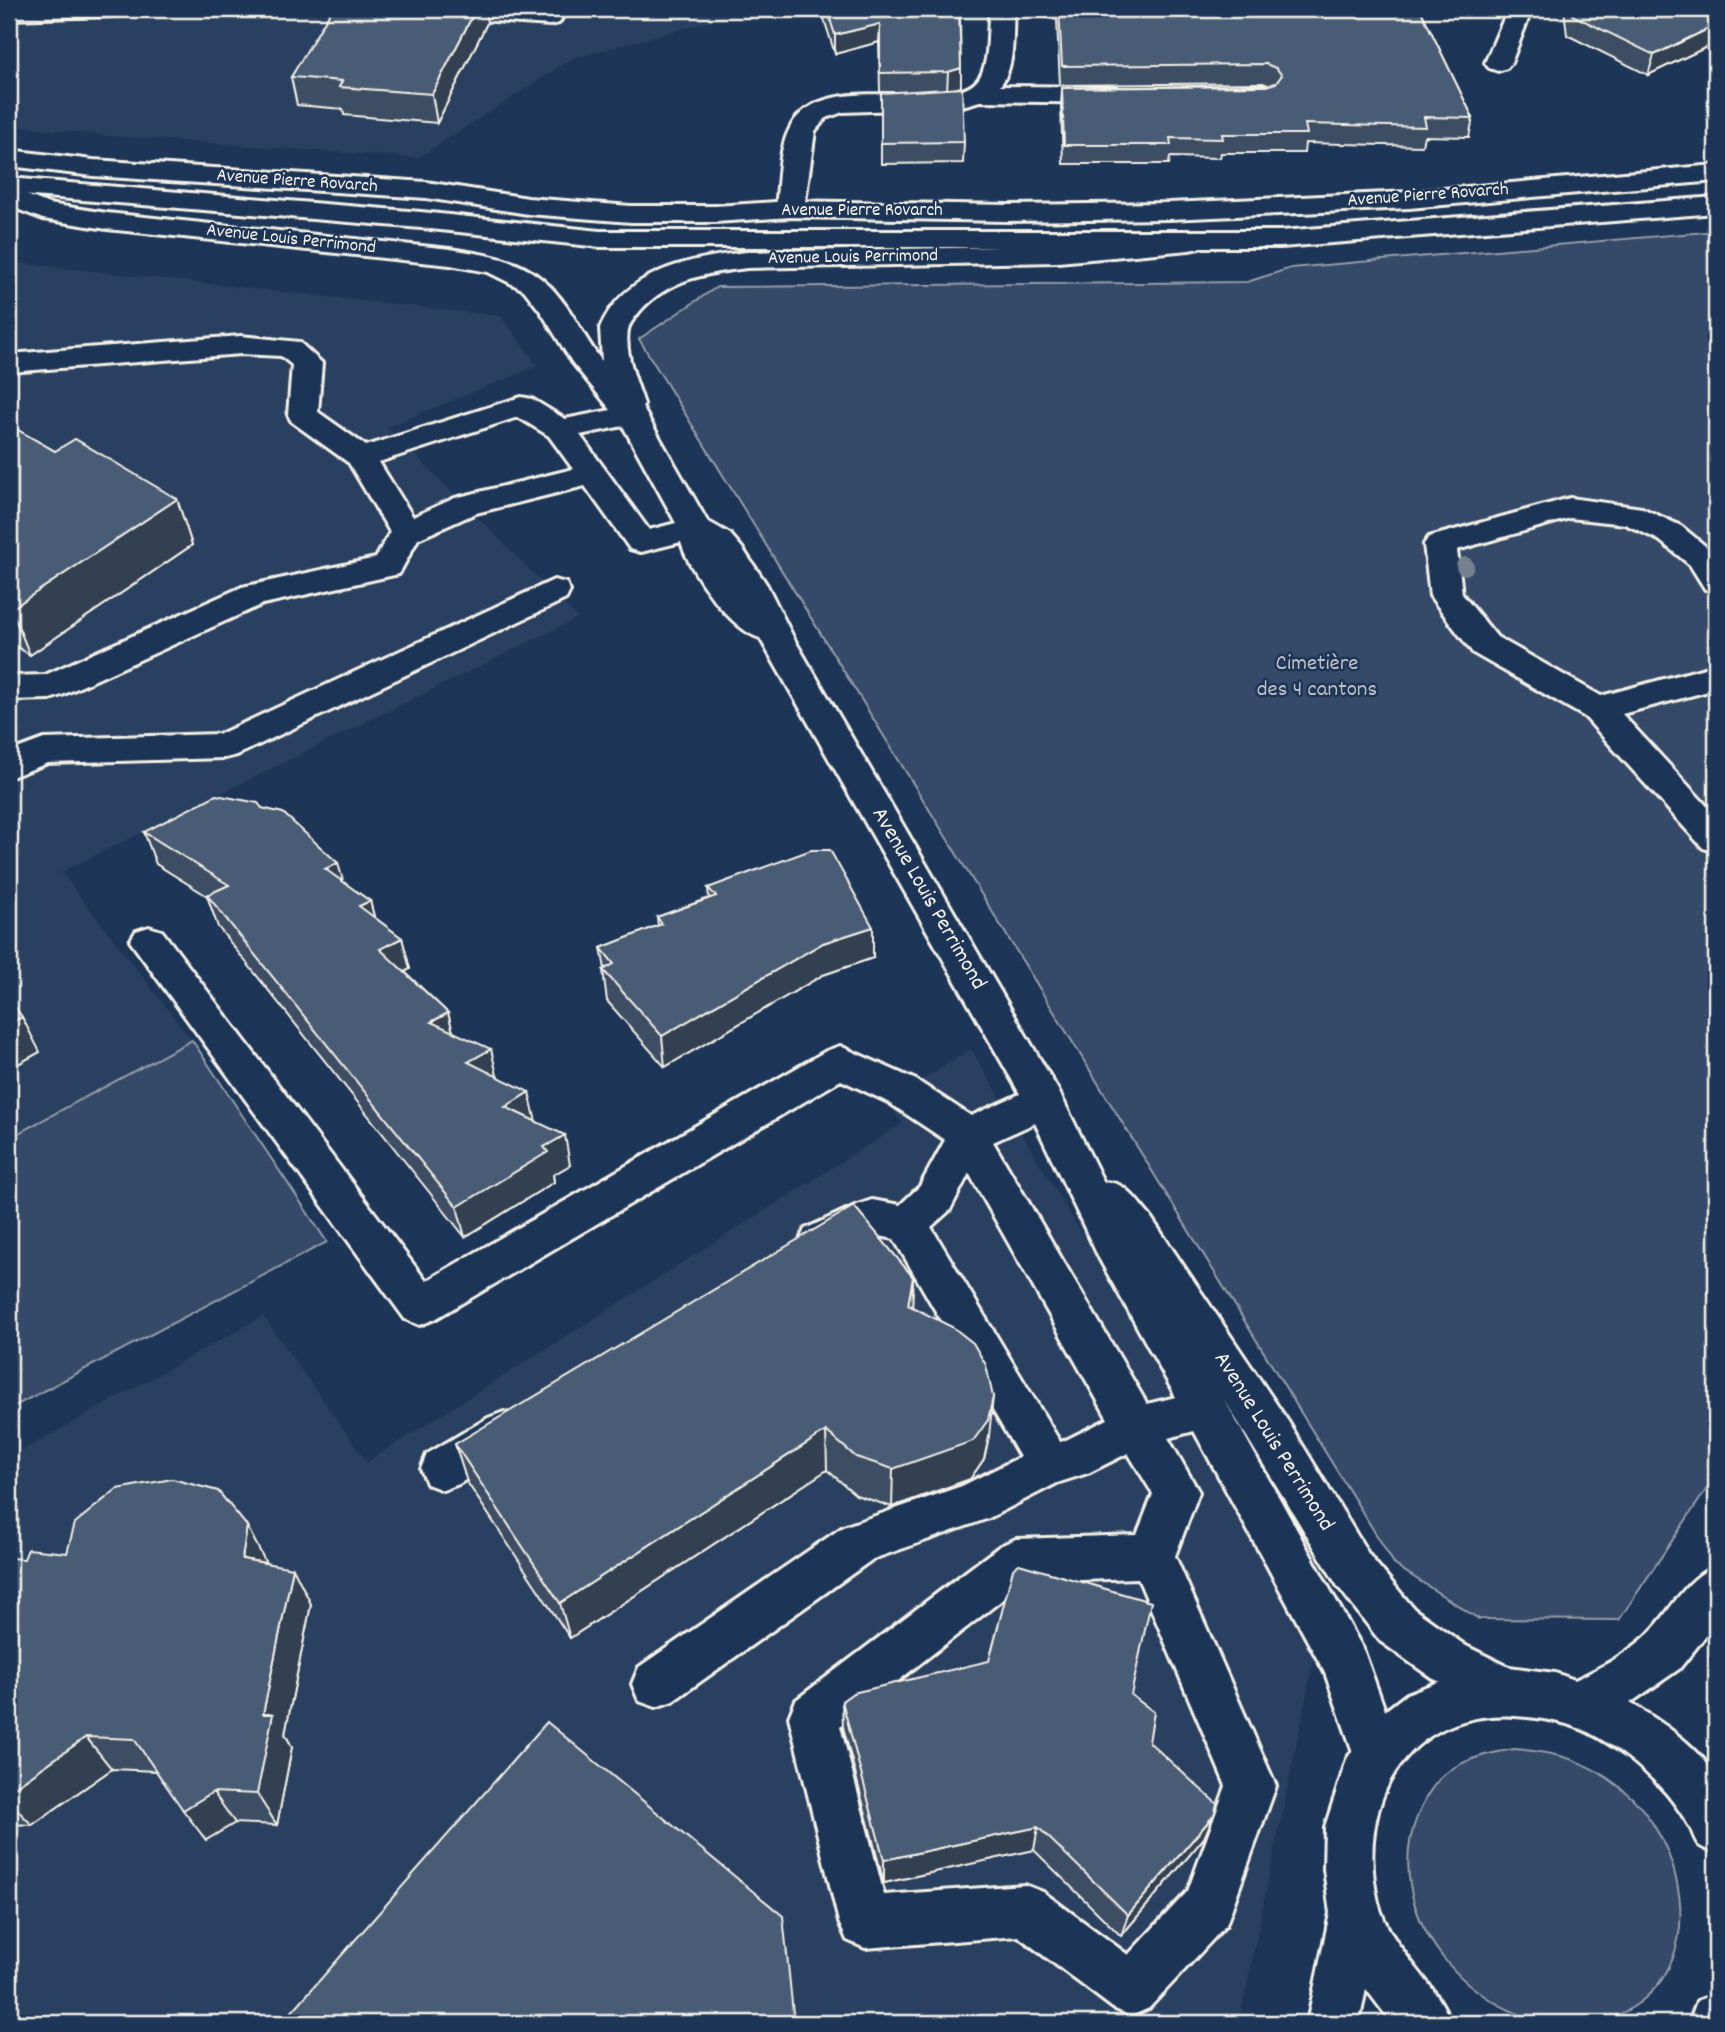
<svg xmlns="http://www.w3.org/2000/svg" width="1725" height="2032" viewBox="0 0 1725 2032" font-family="Dekko,sans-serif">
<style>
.built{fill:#2a4060}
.green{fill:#354a67;stroke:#949ea8;stroke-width:2}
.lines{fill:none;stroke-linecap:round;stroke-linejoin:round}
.minor-casing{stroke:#f4f1e8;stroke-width:6}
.major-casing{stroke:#f4f1e8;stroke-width:6}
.minor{fill:#1d3557;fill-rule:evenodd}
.major{fill:#1d3557;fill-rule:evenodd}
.tree{fill:#748191}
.wall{fill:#3e4e64;stroke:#f4f1e8;stroke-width:2}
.shaded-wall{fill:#324051;stroke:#f4f1e8;stroke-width:2}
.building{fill:#485b74;stroke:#f4f1e8;stroke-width:2}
.labels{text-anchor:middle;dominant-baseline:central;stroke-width:5;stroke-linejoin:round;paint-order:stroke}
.far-street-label{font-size:19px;fill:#f4f1e8;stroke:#1d3557}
.park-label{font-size:23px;fill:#bbbfc1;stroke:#1d3557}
.street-label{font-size:23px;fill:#f4f1e8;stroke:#1d3557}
</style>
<rect width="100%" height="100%" fill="#1d3557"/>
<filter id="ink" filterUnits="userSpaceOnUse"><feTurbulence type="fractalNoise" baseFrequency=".0143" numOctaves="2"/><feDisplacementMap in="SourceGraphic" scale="14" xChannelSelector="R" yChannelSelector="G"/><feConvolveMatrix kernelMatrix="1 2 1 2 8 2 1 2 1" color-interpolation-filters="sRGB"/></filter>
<g filter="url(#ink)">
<g class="built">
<path d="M9 9H757L573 58 418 158 109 136 9 125Z"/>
<path d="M9 262 501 316 538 366 387 427 578 618 61 872 192 1040 9 1138Z"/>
<path d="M971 1049 1320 1630 1239 2023H9V1458L263 1316 367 1462 903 1123 887 1102Z"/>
</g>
<g class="green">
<path d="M1716 231V1475L1619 1620 1479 1619 1395 1565 639 339 717 287 1247 282 1291 268Z"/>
<path d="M192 1040 327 1242 9 1409V1138Z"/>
<path d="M1514 1749C1557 1752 1586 1760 1621 1788 1684 1838 1710 1958 1633 2007 1611 2021 1593 2023 1568 2023 1471 2023 1379 1913 1417 1817 1424 1800 1433 1782 1449 1771 1469 1757 1491 1753 1514 1749Z"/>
</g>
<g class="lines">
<g class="minor-casing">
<g id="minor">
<path d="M9 9H122L119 14 110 16 9 19Z"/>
<path d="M413 9C452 7 522 4 559 13L562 18 559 23 550 25 425 16 416 14Z"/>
<path d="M990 9H1014C1012 33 1016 66 1000 86L1114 87 1123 90 1127 95 1123 100 1114 103 980 101 955 108 843 112 826 118 815 131 804 209 800 215 790 217 780 215 776 209C779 185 778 152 789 130 821 60 961 124 982 73 990 54 987 29 990 9Z"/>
<path d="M1508 9H1532L1511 63 1507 68 1498 71 1489 68 1485 63Z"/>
<path d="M9 188 49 204 107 213 450 249C501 257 535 261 566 306 579 324 588 344 602 361L600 328C625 270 691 258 747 252L1058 246 1189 234 1199 236 1203 242 1199 248 1189 250 1058 262 747 268C706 273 668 279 639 312 635 318 629 323 628 330 624 354 637 382 644 404L642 407 707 521 730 534 742 548 767 585 794 639 1058 1090 1104 1183C1124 1179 1138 1203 1150 1216L1289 1423 1369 1555 1414 1609 1466 1646 1519 1672 1526 1689 1519 1706 1502 1712 1432 1678 1380 1641 1337 1585 1224 1399 1363 1649 1400 1752 1393 1769 1376 1776 1359 1769 1325 1673 1194 1431 1168 1438 1199 1492 1175 1556 1276 1786 1226 1925 1149 2008 1131 2016 1113 2008 1018 1936 865 1948 847 1940 839 1922 789 1717 796 1700 1000 1546 1016 1539 1137 1535 1153 1494 1128 1453 1088 1473 1057 1483 989 1518 873 1559 673 1701 656 1707 639 1701 632 1684 639 1667 843 1527 962 1486 1020 1457 894 1239 875 1235 820 1260 805 1255 799 1242 805 1229 857 1205 872 1200 900 1205 920 1186 945 1140 888 1102 841 1080 435 1319 420 1325 405 1319 130 941 136 931 149 927 162 931 426 1281 826 1051 840 1046 916 1080 971 1116 1020 1094 760 638C730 629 689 571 681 542L641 552 630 549 585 486 476 513 418 539 399 574 263 604 62 695 50 699 9 700V676L45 675 242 587 376 558 390 532 349 463 292 422 288 415 292 365 281 356 241 354 9 372V354L241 336 299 342 322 363 318 412 366 446 521 397 532 399 565 419 611 410 572 362 541 312 524 290 488 272 450 265 107 229 43 219 9 206ZM518 417 549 436 573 469 455 498 413 517 379 462ZM623 426 676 523 649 530 580 435ZM1035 1123 1099 1258 1176 1397 1147 1404 993 1142ZM969 1173 1108 1419 1064 1441 1060 1442 931 1227 950 1210ZM1138 1578 1226 1786 1188 1891 1128 1955 1043 1892 1025 1885 884 1895 840 1726 1025 1582Z"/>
<path d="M1570 498 1642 508 1681 526 1716 555V592L1705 589 1690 565 1659 540 1625 524 1570 518 1457 550 1462 594 1497 637 1601 696 1716 665V689L1622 714 1716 816V852L1703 848 1585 717 1473 653 1430 596 1424 544 1429 537Z"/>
<path d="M554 580 566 583 570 591 566 599 237 755 225 758 48 763 9 778V752L44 739 220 734Z"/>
<path d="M504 1412 520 1418 526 1432 520 1446 459 1484 443 1490 427 1484 421 1469 427 1454 488 1418Z"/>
</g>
</g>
<g class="major-casing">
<g id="major">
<path d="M9 150 93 160 426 182 528 198 631 206H715L790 201 1007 205 1169 203 1409 192 1716 165V181L1409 208 1169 219 1007 221 790 217 715 222H631L528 214 426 198 93 176 9 166Z"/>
<path d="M9 178 421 212 600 231H1281L1716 197V213L1281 247H600L421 228 9 194Z"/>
<path d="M1716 1566V1623L1679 1669 1630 1703C1656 1718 1703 1749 1715 1777 1720 1789 1716 1837 1716 1853 1711 1851 1701 1848 1698 1844 1695 1840 1693 1834 1691 1829 1684 1817 1676 1805 1667 1794 1645 1769 1618 1747 1588 1732 1569 1723 1548 1719 1527 1717 1413 1702 1353 1797 1378 1902 1390 1950 1435 1979 1451 2023H1392L1366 1989 1359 2023H1307L1330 1913 1324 1869 1325 1827 1347 1759 1372 1721 1407 1694 1464 1672 1509 1667 1555 1673 1575 1680C1599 1669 1623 1656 1644 1638 1670 1615 1683 1579 1716 1566Z"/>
<path d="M1716 1994V2023H1689L1697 2001Z"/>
</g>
</g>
<use href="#minor" class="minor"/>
<use href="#major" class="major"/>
</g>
<circle class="tree" cx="1465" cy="566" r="9"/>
<g class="wall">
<path d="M821 9H965V13H960L961 87 955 89 964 142 963 163 881 164V93L898 92H880L879 42 835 54Z"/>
<path d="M1015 9H1422V13L1473 118 1469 137 1424 136 1422 146 1305 143 1304 153H1221L1220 158 1170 157 1169 164H1063L1061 107 1062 88 1268 85 1263 83 1060 85 1057 20 1017 11Z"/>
<path d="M1564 9H1716V45L1715 43 1648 75 1567 35Z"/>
<path d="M487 23 437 123 344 115 343 109 297 105 291 77Z"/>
<path d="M9 425 55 451 177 499 192 545 30 655 9 642Z"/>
<path d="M262 808 343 882 370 901 374 917 402 938 410 969 405 972 448 1013 453 1032 497 1076 536 1121 570 1165 553 1175 554 1182 465 1237 218 927 207 896 156 864 144 832Z"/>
<path d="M708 888 873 958 823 975 665 1067 607 1001 603 970 605 969 601 948 658 926 657 917 709 898Z"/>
<path d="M913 1277 912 1307 989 1436 984 1459 970 1479 892 1507 856 1495 827 1470 570 1638 467 1482 455 1444Z"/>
<path d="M67 1553 266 1563 311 1604 285 1734 292 1747 277 1825 235 1823 206 1840 156 1771 112 1769 32 1825 9 1824V1565L24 1559Z"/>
<path d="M1131 1695 1149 1742 1204 1838 1121 1936 1034 1850 884 1883 843 1727 842 1701Z"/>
</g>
<g class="shaded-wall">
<path d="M476 9H485L487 23 437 123 432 94Z"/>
<path d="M880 24 879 42 835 54V35Z"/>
<path d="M1716 25V39L1715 43 1648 75 1654 55Z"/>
<path d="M961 68V87L947 91 948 72Z"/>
<path d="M177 499 192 545 30 655 11 609Z"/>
<path d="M338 863 347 895 325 869Z"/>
<path d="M370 901 378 932 359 906Z"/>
<path d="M873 927V958L823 975 665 1067 662 1036 823 943Z"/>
<path d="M402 938 410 969 389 980 380 949Z"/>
<path d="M448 1013 456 1044 431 1022Z"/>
<path d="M22 1017 40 1052 9 1069V1024Z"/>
<path d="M491 1049 498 1080 468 1062Z"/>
<path d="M529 1092 536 1122 505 1107Z"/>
<path d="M565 1135 570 1165 553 1175 554 1182 465 1237 457 1207 544 1147Z"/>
<path d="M913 1277 912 1318 908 1305Z"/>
<path d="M993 1397 989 1436 984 1459 970 1479 892 1507 893 1469Z"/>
<path d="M826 1431 827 1470 570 1638 560 1603Z"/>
<path d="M247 1526 266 1563 242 1559Z"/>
<path d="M293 1568 311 1604 285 1734 292 1747 277 1825 257 1794 263 1714Z"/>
<path d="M86 1737 112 1769 32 1825 9 1801V1791Z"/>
<path d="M213 1792 235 1823 206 1840 183 1810Z"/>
<path d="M1214 1815 1204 1838 1121 1936 1128 1915Z"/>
<path d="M1038 1827 1034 1850 884 1883V1860Z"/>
</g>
<g class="building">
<path d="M332 9H476L432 94 339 87 342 81 291 77Z"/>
<path d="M827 9H959L961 68 948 72 880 73V24L835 35Z"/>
<path d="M1059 9H1422V13L1473 118 1424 117 1426 127 1305 124 1307 134H1222L1223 139 1170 138 1171 145H1064L1062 88 1266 86 1276 83 1282 75 1276 68 1266 64 1062 66Z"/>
<path d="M1572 9H1716V25L1654 55 1572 15Z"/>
<path d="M962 88 964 142 881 143V93Z"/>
<path d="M9 425 55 451 75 439 177 499 11 609 9 607Z"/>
<path d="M216 795 258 803 262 808 283 813 338 863 325 869 370 901 359 906 402 938 380 949 448 1013 431 1022 491 1049 468 1062 529 1092 505 1107 565 1135 544 1147 548 1152 457 1207 207 895 229 885 144 832Z"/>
<path d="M811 850H830L873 927 823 943 662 1036 603 970 614 964 601 948 662 924 657 917 716 896 708 888Z"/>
<path d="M9 998 22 1017 9 1024Z"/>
<path d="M854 1206 913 1277 908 1305 954 1328 973 1343 986 1365 993 1397 988 1420 973 1441 893 1469 856 1457 826 1431 560 1603 455 1444Z"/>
<path d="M172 1479 218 1491 247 1526 242 1559 293 1568 263 1714H273L257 1794 213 1792 183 1810 134 1739 86 1737 9 1791V1565L11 1558 24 1559 28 1549 67 1553 75 1523 117 1489Z"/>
<path d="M1019 1564 1151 1602 1131 1695 1154 1712 1149 1742 1217 1804 1214 1815 1128 1915 1038 1827 884 1860 842 1701 853 1693 989 1661 1013 1569Z"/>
<path d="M547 1722 783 1916 794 2023H282Z"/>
</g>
</g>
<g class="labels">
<g class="far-street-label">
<text transform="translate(297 182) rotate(4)">Avenue Pierre Rovarch</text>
<text transform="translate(1428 196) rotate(-4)">Avenue Pierre Rovarch</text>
<text x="862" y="211">Avenue Pierre Rovarch</text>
<text transform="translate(291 240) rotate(6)">Avenue Louis Perrimond</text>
<text transform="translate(853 258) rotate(-1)">Avenue Louis Perrimond</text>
</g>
<g class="park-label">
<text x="1317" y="664">Cimetière<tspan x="1317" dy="26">des 4 cantons</tspan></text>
</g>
<g class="street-label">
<text transform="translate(928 899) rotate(60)">Avenue Louis Perrimond</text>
<text transform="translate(1273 1442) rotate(58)">Avenue Louis Perrimond</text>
</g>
</g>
<rect width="1725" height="2032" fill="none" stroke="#1d3557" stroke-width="35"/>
<rect x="18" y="18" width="1690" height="1997" fill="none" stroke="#f4f1e8" stroke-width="2.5" filter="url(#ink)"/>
</svg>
